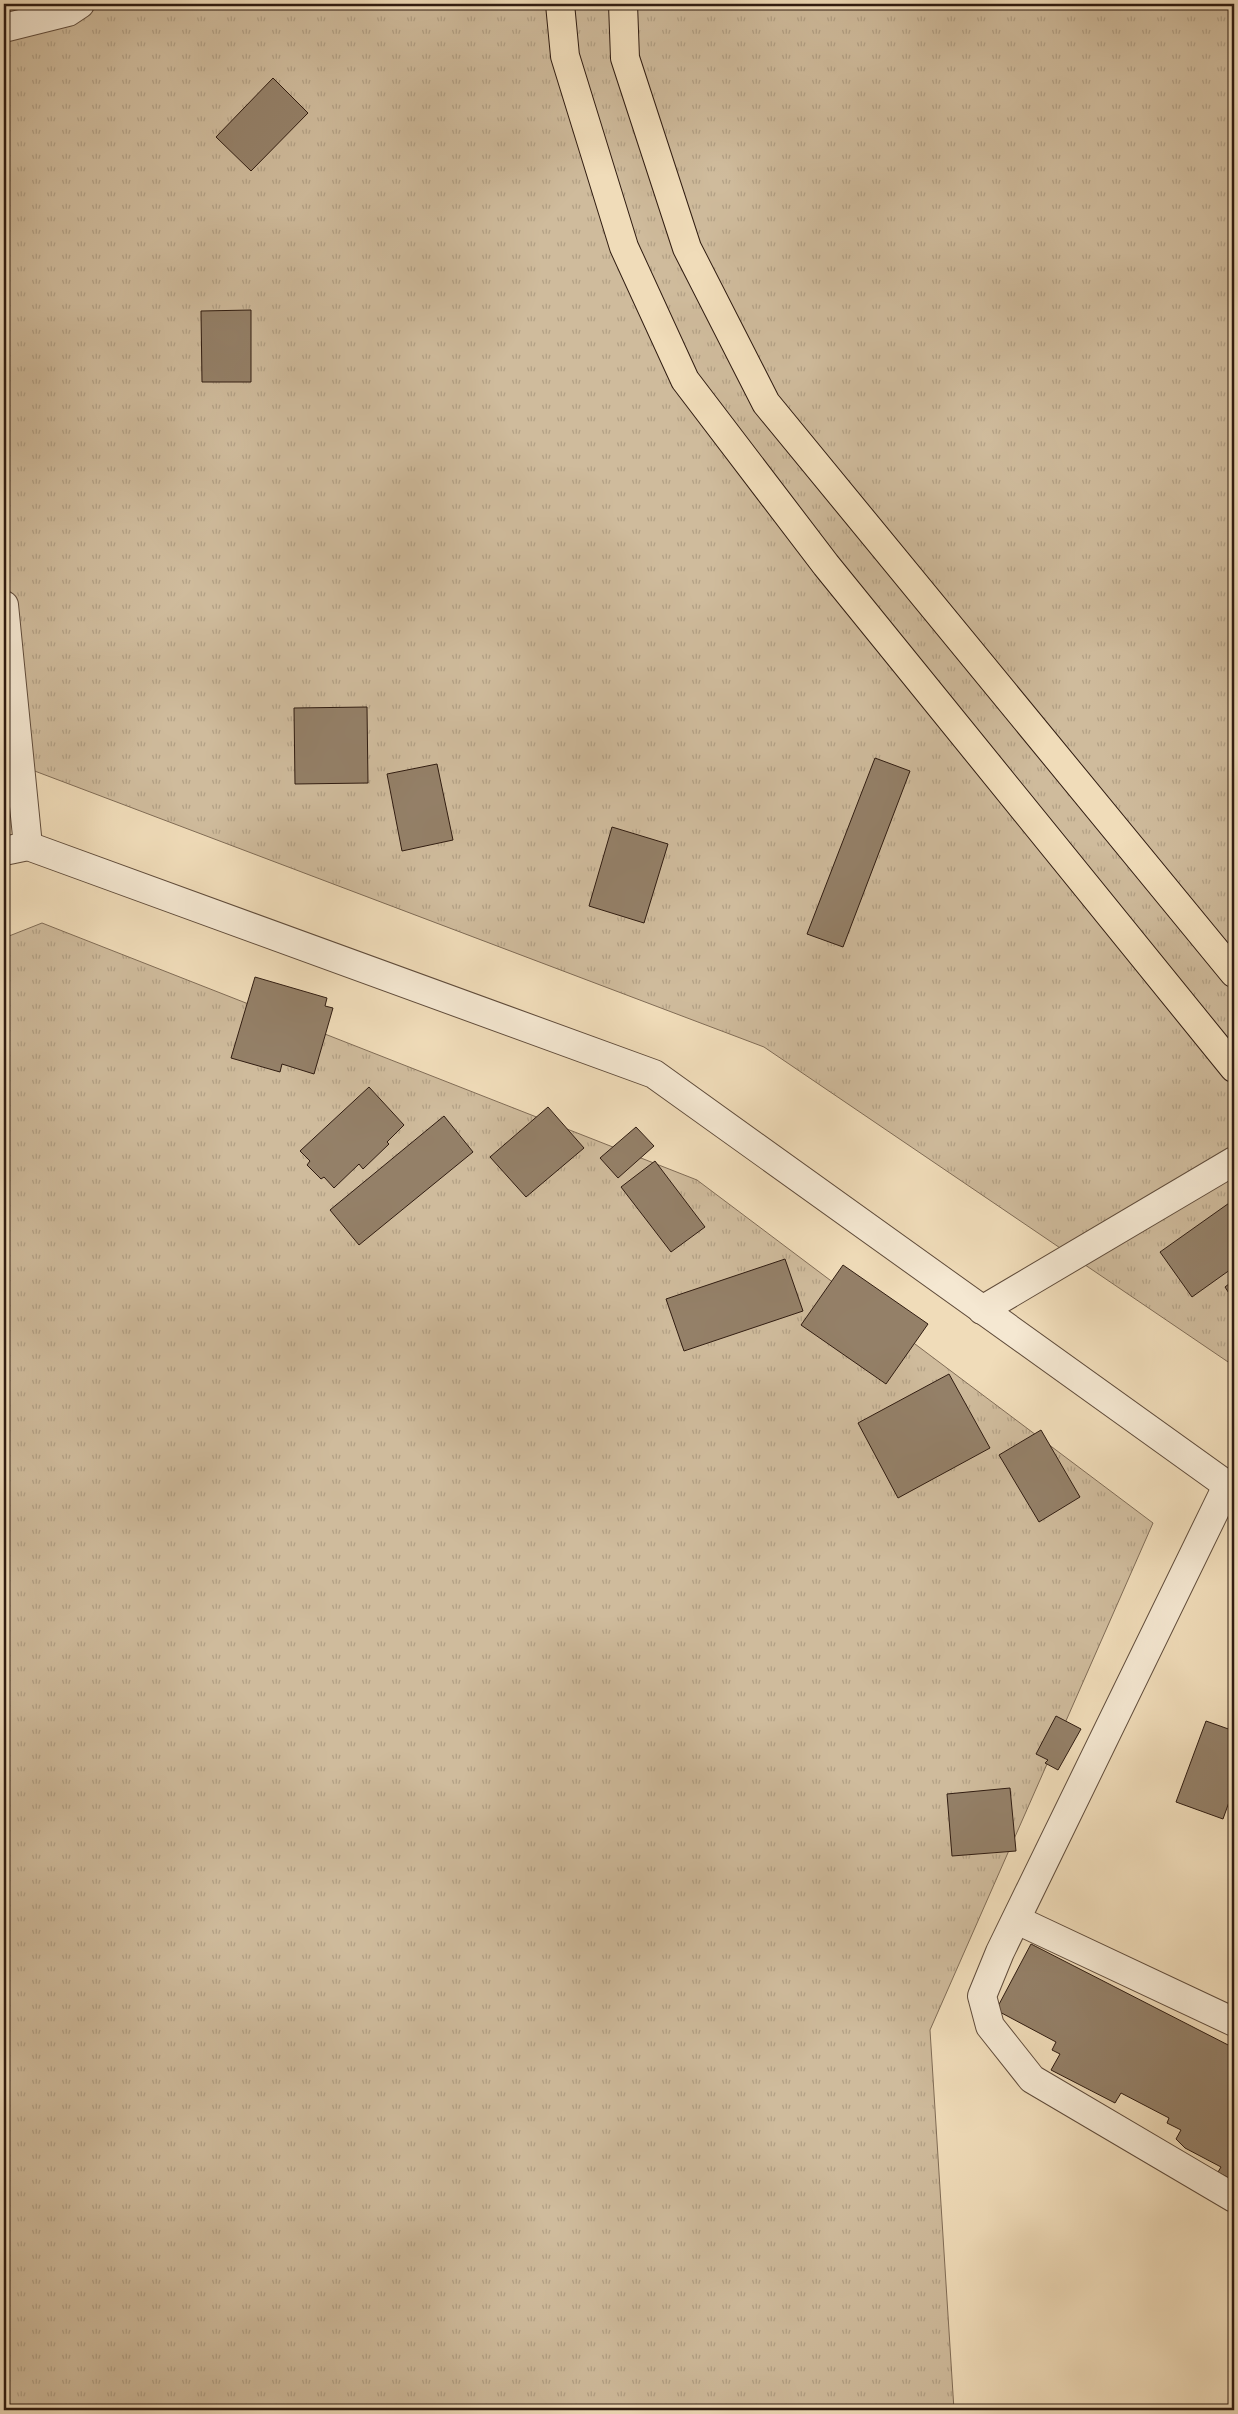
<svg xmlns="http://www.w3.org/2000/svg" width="1238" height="2414" viewBox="0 0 1238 2414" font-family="'Old Standard TT',serif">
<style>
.grass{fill:url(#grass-tufts);stroke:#806c56}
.building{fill:#948068;stroke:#301c11}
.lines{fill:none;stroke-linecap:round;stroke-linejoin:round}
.street-casing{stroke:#604c3b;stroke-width:30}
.primary-casing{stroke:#301c11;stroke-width:30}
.street{stroke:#f5e8d2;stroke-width:28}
.primary{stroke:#f0dcb9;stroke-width:28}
</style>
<defs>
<pattern id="grass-tufts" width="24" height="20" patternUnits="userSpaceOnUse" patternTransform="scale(1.25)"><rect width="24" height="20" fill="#cfbb9c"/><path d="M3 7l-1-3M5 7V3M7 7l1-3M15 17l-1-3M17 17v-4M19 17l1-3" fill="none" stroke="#b2a085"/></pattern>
</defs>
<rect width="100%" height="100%" fill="#f0dcb9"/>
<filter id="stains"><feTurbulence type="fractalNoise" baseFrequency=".004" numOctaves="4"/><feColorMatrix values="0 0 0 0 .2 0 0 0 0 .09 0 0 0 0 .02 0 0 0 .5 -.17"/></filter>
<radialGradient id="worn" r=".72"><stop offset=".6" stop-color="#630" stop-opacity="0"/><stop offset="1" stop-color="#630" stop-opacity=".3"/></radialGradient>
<g class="grass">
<path d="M4 4H1234V1366L764 1047 32 770 4 781Z"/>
<path d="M42 923 697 1180 1153 1523 930 2030 954 2410H4V938Z"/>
</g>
<g class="building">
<path d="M273 78 308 113 251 171 216 137Z"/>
<path d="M251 310V382H202L201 311Z"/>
<path d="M367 707 368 783 295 784 294 708Z"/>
<path d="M875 758 910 771 843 947 807 934Z"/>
<path d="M437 764 453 840 402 851 387 774Z"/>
<path d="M612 827 668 844 644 923 589 906Z"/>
<path d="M255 977 327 998 325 1006 333 1008 314 1074 282 1064 280 1072 231 1058Z"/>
<path d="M369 1087 404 1125 387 1142 389 1144 363 1169 359 1164 334 1188 324 1177 321 1179 307 1165 310 1161 300 1151Z"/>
<path d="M548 1107 584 1148 526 1197 490 1157Z"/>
<path d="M444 1116 473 1152 359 1245 330 1210Z"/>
<path d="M636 1127 654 1146 618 1178 600 1158Z"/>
<path d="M655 1161 705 1227 671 1252 621 1187Z"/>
<path d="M1232 1201 1234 1204V1267L1192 1297 1160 1252Z"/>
<path d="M785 1259 803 1311 684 1351 666 1299Z"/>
<path d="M843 1265 928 1324 886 1384 801 1325Z"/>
<path d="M1234 1280V1301L1225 1287Z"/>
<path d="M949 1374 990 1448 898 1498 858 1423Z"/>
<path d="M1041 1430 1080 1497 1039 1522 999 1455Z"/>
<path d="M1056 1716 1081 1729 1058 1770 1045 1763 1048 1760 1036 1754Z"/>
<path d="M1206 1721 1234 1731V1788L1223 1819 1176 1802Z"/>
<path d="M1010 1788 1016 1851 952 1856 947 1794Z"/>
<path d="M1031 1944 1234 2048V2181L1218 2172 1221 2167 1185 2148 1176 2139 1181 2130 1167 2123 1169 2118 1121 2093 1115 2103 1051 2070 1060 2054 1052 2050 1056 2042 996 2010Z"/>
</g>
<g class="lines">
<g class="street-casing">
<g id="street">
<path d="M4 28 68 12 80 4"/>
<path d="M4 605 28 846"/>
<path d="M4 851 28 846 654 1074 1234 1490"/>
<path d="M982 1310 1234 1161"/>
<path d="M1227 1486 1000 1952 982 1996 990 2026 1032 2079 1234 2198"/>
<path d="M1017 1920 1234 2022"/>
</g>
</g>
<g class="primary-casing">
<g id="primary">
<path d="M560 4 565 56 624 247 685 380 826 565 1234 1068"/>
<path d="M623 4 625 58 687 248 766 403 1234 973"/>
</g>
</g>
<use href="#street" class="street"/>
<use href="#primary" class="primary"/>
</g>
<rect width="1238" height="2414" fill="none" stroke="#f0dcb9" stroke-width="20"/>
<rect x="5" y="5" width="1228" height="2404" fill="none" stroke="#301c11" stroke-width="2.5"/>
<rect x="10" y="10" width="1218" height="2394" fill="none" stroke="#301c11"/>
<rect width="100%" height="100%" filter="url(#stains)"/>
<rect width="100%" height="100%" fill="url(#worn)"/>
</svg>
